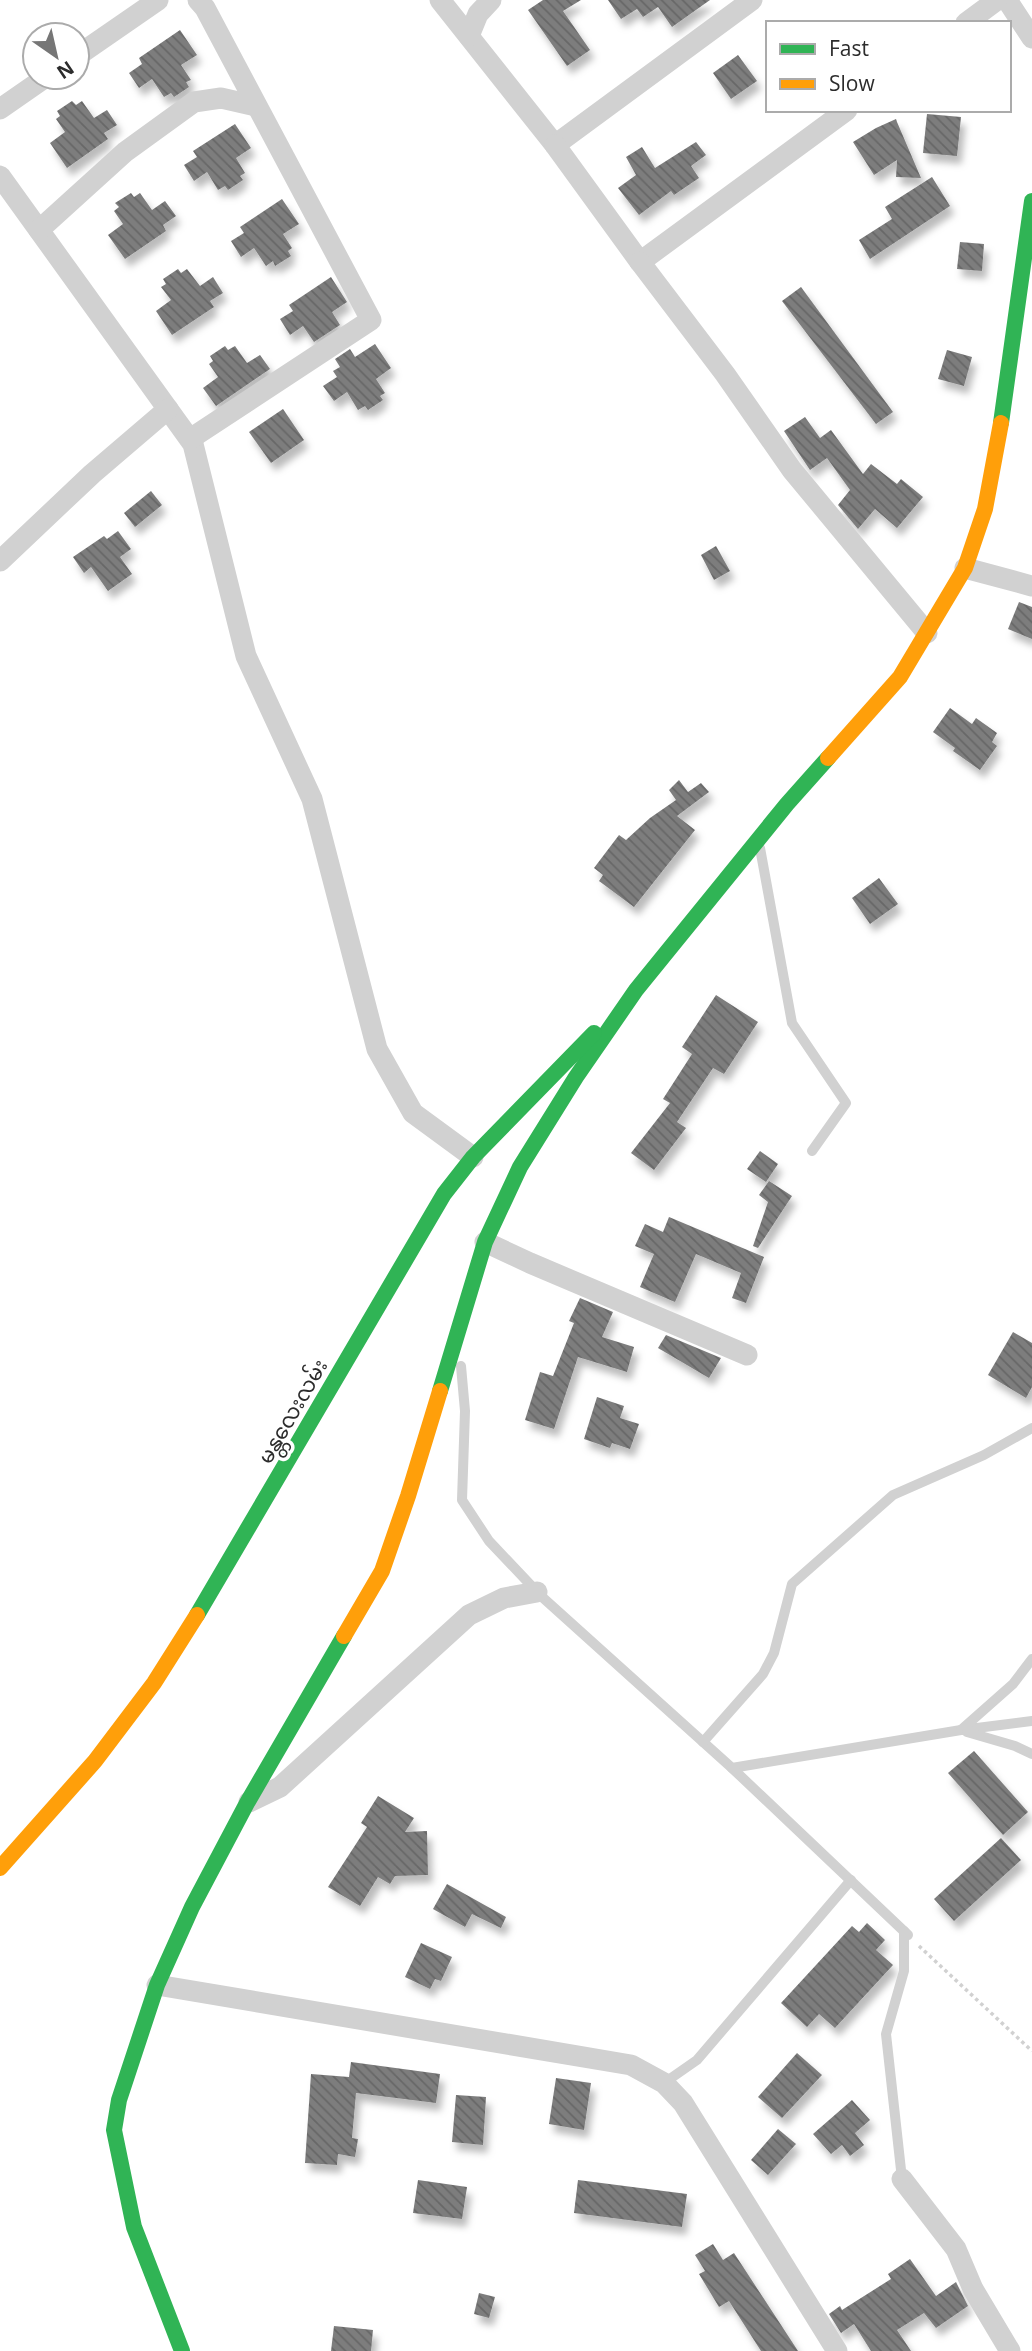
<svg xmlns="http://www.w3.org/2000/svg" width="1032" height="2351" viewBox="0 0 1032 2351" font-family="'Open Sans','Noto Sans Myanmar',sans-serif">
<style>
.building{fill:url(#building-back-hatch);filter:url(#shadow)}
.lines{fill:none;stroke-linecap:round;stroke-linejoin:round}
.path{stroke:#d1d1d1;stroke-width:3.5;stroke-dasharray:3.5 3.5;stroke-linecap:butt}
.lane{stroke:#d1d1d1;stroke-width:10}
.street{stroke:#d1d1d1;stroke-width:21}
.fast{stroke:#30b455;stroke-width:16}
.slow{stroke:#ff9f0a;stroke-width:16}
.labels{text-anchor:middle;dominant-baseline:central;stroke-width:7;stroke-linejoin:round;paint-order:stroke}
.street-label{font-size:21px;fill:#2c2c2c;stroke:#fff}
</style>
<defs>
<pattern id="building-back-hatch" width="6" height="6" patternUnits="userSpaceOnUse" patternTransform="scale(1.75)"><rect width="6" height="6" fill="#7d7d7d"/><path d="M-1 5l2 2M0 0l6 6M5-1l2 2" fill="none" stroke="#676767"/></pattern>
<filter id="shadow"><feDropShadow dx="4.5" dy="8" stdDeviation="3.5" flood-color="#0004"/></filter>
</defs>
<rect width="100%" height="100%" fill="#fff"/>
<g class="building">
<path d="M543 0H581L563 11 590 50 567 66 528 10Z"/>
<path d="M608 0H710L672 27 658 7 643 17 637 9 621 19Z"/>
<path d="M180 30 197 55 181 65 191 80 186 82 189 87 174 97 171 93 164 97 152 79 139 88 129 73 142 64 139 58Z"/>
<path d="M738 55 757 81 731 99 713 73Z"/>
<path d="M72 101 76 105 82 101 94 118 107 110 117 125 104 133 108 139 67 168 50 143 65 132 56 119 60 116 57 111Z"/>
<path d="M927 114 961 117 957 156 923 153Z"/>
<path d="M896 119 897 122 921 178 896 177 897 160 874 175 853 142 876 128Z"/>
<path d="M235 124 251 148 236 158 245 173 240 176 243 180 228 190 225 186 218 190 207 172 194 181 184 165 197 157 193 151Z"/>
<path d="M696 142 706 155 691 166 699 178 674 195 671 191 639 215 618 188 636 175 626 157 642 147 655 168Z"/>
<path d="M932 177 950 206 870 259 859 240 892 219 885 207Z"/>
<path d="M131 193 134 197 140 193 152 210 165 201 176 216 163 225 166 231 125 259 108 235 123 224 114 211 119 207 115 203Z"/>
<path d="M282 199 299 224 283 234 292 248 288 251 291 256 275 266 273 261 266 266 254 248 241 257 231 241 244 233 240 227Z"/>
<path d="M960 242 984 244 982 271 957 269Z"/>
<path d="M178 269 181 273 187 269 200 286 213 277 223 293 210 301 214 307 172 335 156 311 171 300 161 287 166 284 163 279Z"/>
<path d="M331 277 347 302 332 312 340 325 314 342 303 326 290 335 280 319 293 311 289 305Z"/>
<path d="M801 287 893 412 876 424 782 301Z"/>
<path d="M375 344 391 368 376 379 385 393 380 396 383 400 368 410 365 406 358 410 347 392 334 401 323 386 337 377 333 371 340 367 335 359 350 349 355 357Z"/>
<path d="M225 346 228 350 235 346 247 363 260 355 270 369 216 406 203 388 218 377 209 364 213 361 210 356Z"/>
<path d="M947 350 972 357 964 386 938 379Z"/>
<path d="M283 409 304 440 271 463 249 432Z"/>
<path d="M805 417 820 438 831 430 863 474 871 464 897 484 901 479 923 497 897 528 875 509 858 529 838 505 850 490 827 458 810 470 784 431Z"/>
<path d="M151 491 162 505 135 527 124 513Z"/>
<path d="M118 531 131 549 120 557 132 574 108 591 91 567 84 573 73 557 104 536 107 539Z"/>
<path d="M716 546 730 571 714 580 701 555Z"/>
<path d="M1019 602 1032 607V639L1008 629Z"/>
<path d="M950 708 972 724 976 718 997 733 992 742 997 746 980 770 953 751 955 748 933 732Z"/>
<path d="M679 780 688 792 701 783 709 792 677 816 695 830 634 907 599 881 603 875 594 868 619 835 626 840 650 818 676 800 669 790Z"/>
<path d="M879 878 898 904 870 924 852 898Z"/>
<path d="M716 995 758 1022 724 1074 713 1068 677 1122 686 1128 654 1170 631 1153 670 1103 663 1099 692 1054 682 1047Z"/>
<path d="M760 1151 778 1164 766 1182 747 1169Z"/>
<path d="M769 1181 792 1196 758 1248 753 1246 768 1202 759 1195Z"/>
<path d="M669 1217 764 1257 746 1303 732 1298 741 1273 696 1254 675 1302 640 1287 654 1254 635 1246 645 1224 663 1232Z"/>
<path d="M580 1298 613 1312 602 1337 634 1347 627 1372 578 1357 554 1429 525 1420 540 1372 553 1376 574 1323 569 1321Z"/>
<path d="M1013 1332 1032 1343V1387L1026 1398 988 1375Z"/>
<path d="M666 1335 721 1358 709 1378 658 1348Z"/>
<path d="M597 1397 624 1406 620 1418 639 1424 630 1449 612 1443 610 1448 584 1439Z"/>
<path d="M974 1751 1028 1812 1003 1835 948 1773Z"/>
<path d="M378 1796 414 1818 405 1832 427 1831 428 1875 395 1876 390 1884 378 1877 360 1906 328 1887 367 1827 361 1823Z"/>
<path d="M1001 1838 1021 1860 954 1921 934 1899Z"/>
<path d="M447 1884 506 1917 501 1928 472 1914 465 1927 433 1909Z"/>
<path d="M867 1923 885 1940 876 1950 893 1965 835 2028 819 2014 807 2027 781 2003 852 1926 859 1932Z"/>
<path d="M421 1943 452 1957 441 1981 435 1979 430 1989 405 1977Z"/>
<path d="M797 2053 822 2075 782 2118 758 2097Z"/>
<path d="M351 2062 440 2074 436 2103 356 2093 352 2138 358 2139 355 2157 338 2154 337 2165 305 2163 311 2074 349 2077Z"/>
<path d="M556 2078 591 2083 584 2130 549 2124Z"/>
<path d="M456 2095 486 2097 483 2145 452 2142Z"/>
<path d="M852 2100 870 2120 855 2133 864 2145 850 2156 842 2145 831 2154 813 2134Z"/>
<path d="M778 2129 796 2144 768 2175 751 2160Z"/>
<path d="M418 2180 467 2187 462 2219 413 2213Z"/>
<path d="M578 2180 687 2194 682 2227 574 2213Z"/>
<path d="M713 2244 723 2260 734 2253 798 2351H761L729 2301 719 2307 699 2274 705 2271 695 2255Z"/>
<path d="M910 2259 936 2296 956 2282 968 2306 936 2328 924 2313 897 2330 911 2351H871L854 2324 841 2333 829 2314 840 2306 842 2310 891 2279 888 2274Z"/>
<path d="M479 2293 495 2297 489 2318 474 2314Z"/>
<path d="M334 2326 373 2330 371 2351H331Z"/>
</g>
<g class="lines">
<path class="path" d="M919 1946 1032 2051"/>
<g class="lane">
<path d="M760 848 792 1023 846 1103 812 1151"/>
<path d="M461 1366 465 1411 462 1500 489 1541 541 1596 732 1768 961 1730 1032 1721"/>
<path d="M961 1730 1013 1684 1032 1659"/>
<path d="M967 1732 1015 1746 1032 1754"/>
<path d="M703 1742 763 1674 774 1653 792 1584 893 1495 984 1455 1032 1428"/>
<path d="M732 1768 908 1935"/>
<path d="M664 2083 697 2060 851 1880"/>
<path d="M902 2179 886 2034 904 1971V1931"/>
</g>
<g class="street">
<path d="M440 0 555 145 752 0"/>
<path d="M1007 0 1032 38"/>
<path d="M966 23 997 0"/>
<path d="M469 36 478 14 491 0"/>
<path d="M77 56 158 0"/>
<path d="M0 109 46 77"/>
<path d="M555 145 640 262 847 110"/>
<path d="M0 176 193 444 246 656 312 799 377 1049 413 1113 473 1157"/>
<path d="M39 230 125 152 194 102 221 98 256 106"/>
<path d="M640 262 725 374 792 470 927 633"/>
<path d="M190 439 371 320 205 8 198 0"/>
<path d="M0 561 92 474 168 409"/>
<path d="M965 568 1032 586"/>
<path d="M485 1242 530 1263 747 1355"/>
<path d="M249 1802 280 1787 469 1615 504 1598 537 1592"/>
<path d="M157 1985 631 2065 664 2083 683 2103 837 2351"/>
<path d="M902 2179 956 2249 973 2289 1010 2351"/>
</g>
<g class="fast">
<path d="M1001 423 1032 201"/>
<path d="M440 1391 485 1242 520 1167 576 1077 636 990 787 804 828 758"/>
<path d="M197 1615 444 1194 473 1157 594 1033"/>
<path d="M182 2351 134 2227 114 2130 119 2100 157 1985 192 1907 247 1803 344 1636"/>
</g>
<g class="slow">
<path d="M828 758 900 677 965 568 985 509 1001 423"/>
<path d="M344 1636 382 1571 408 1496 440 1391"/>
<path d="M0 1868 95 1761 154 1683 197 1615"/>
</g>
</g>
<g class="labels">
<g class="street-label">
<text transform="translate(292 1411) rotate(-60)">မန္တလေးလမ်း</text>
</g>
</g>
<rect x="766" y="21" width="245" height="91" fill="#ffffff" stroke="#ababab" stroke-width="2"/>
<rect x="780" y="44" width="35" height="10" fill="#30b455" stroke="#ababab" stroke-width="2"/>
<text x="829" y="56" font-size="21" fill="#2c2c2c">Fast</text>
<rect x="780" y="79" width="35" height="10" fill="#ff9f0a" stroke="#ababab" stroke-width="2"/>
<text x="829" y="91" font-size="21" fill="#2c2c2c">Slow</text>
<g transform="translate(56 56) rotate(146)"><circle r="33" fill="#ffffff" stroke="#ababab" stroke-width="2"/>
<path d="M0-5L12 26L0 18L-12 26Z" fill="#767676"/>
<text y="-10" font-size="19" font-weight="bold" text-anchor="middle" fill="#2c2c2c">N</text>
</g>
</svg>
